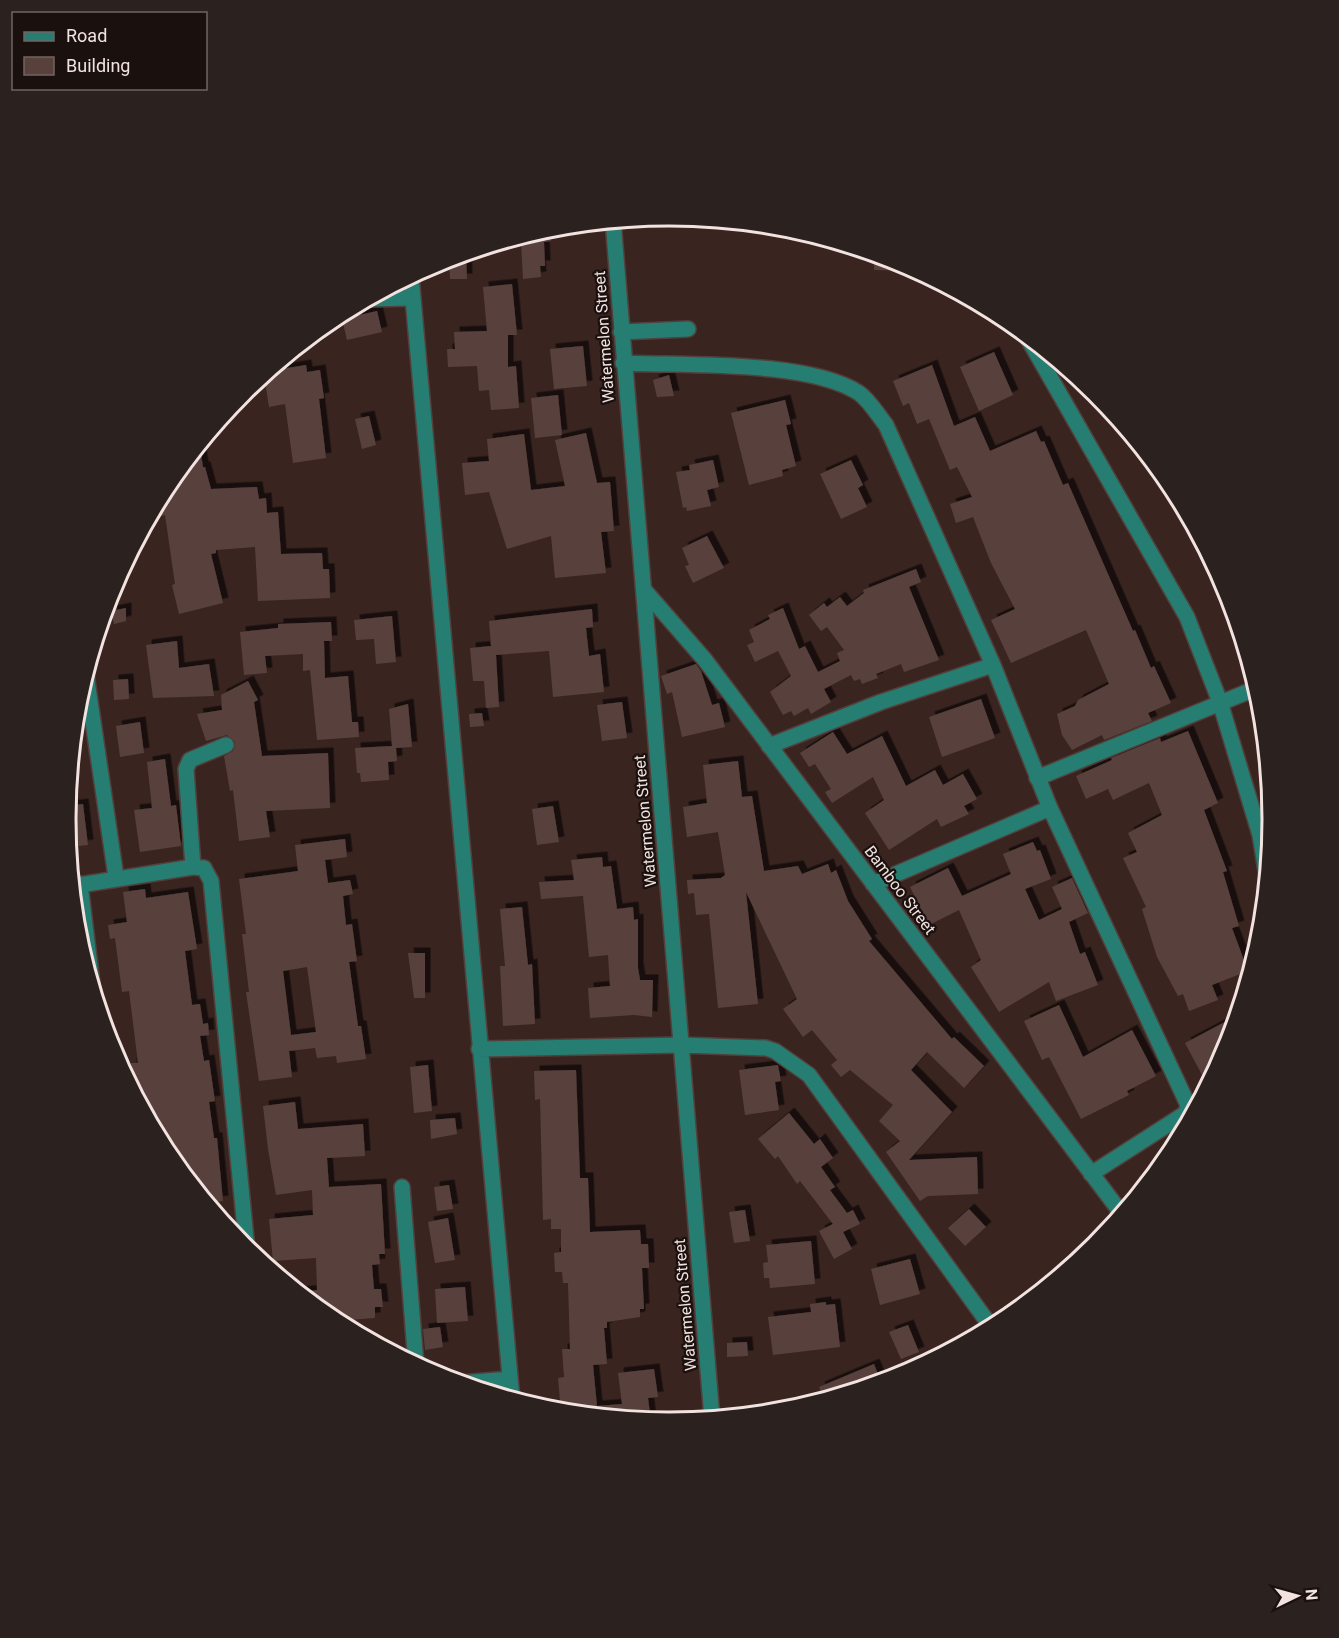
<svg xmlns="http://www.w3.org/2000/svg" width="1339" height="1638" font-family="Roboto,sans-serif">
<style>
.building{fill:#58413c;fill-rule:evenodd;filter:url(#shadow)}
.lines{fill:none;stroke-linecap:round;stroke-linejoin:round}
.minor-casing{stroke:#533f3b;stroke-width:18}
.minor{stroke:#257e71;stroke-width:15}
.labels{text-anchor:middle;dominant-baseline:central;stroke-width:4.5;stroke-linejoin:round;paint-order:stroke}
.street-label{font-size:16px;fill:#f2e3e0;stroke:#1a100e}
.rim{fill:none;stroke:#f2e3e0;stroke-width:3}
</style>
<defs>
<filter id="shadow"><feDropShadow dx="5.5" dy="-5.5" stdDeviation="0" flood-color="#0009"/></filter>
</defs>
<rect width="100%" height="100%" fill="#392420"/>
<path class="building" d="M551,227V241L544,242L545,266H540L541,277L523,279L521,242H515L514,238Z
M466,253L467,279H450L449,258Z
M874,253L901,262L918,271L874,270Z
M512,284L517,335H508V367L516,366L519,408L491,410L489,390L479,391L477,366L448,367L447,349H455L454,332L487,331L483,287Z
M377,311L382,332L347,340L342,319Z
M583,346L587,386L554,389L550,349Z
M994,352L1013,395L979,411L960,367Z
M306,365L307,372L320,370L324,398L319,399L326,458L293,463L285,404L269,407L264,375L269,371Z
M932,365L954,426L975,417L990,451L1036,431L1041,442L1044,441L1063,485L1068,483L1133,631L1135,630L1151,668L1154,666L1171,703L1148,713L1152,721L1104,740L1102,735L1072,750L1062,735L1057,714L1075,706L1078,700L1109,684L1086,630L1011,663L991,620L1015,609L991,563L973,517L956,523L950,504L972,497L957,467L950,470L929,419L917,424L909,403L903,406L893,381Z
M669,375L674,396L657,397L653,380Z
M558,395L562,435L535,438L531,398Z
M785,400L791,424L786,425L796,466L782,470L783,476L749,485L731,413Z
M369,416L376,445L362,449L355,419Z
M586,433L597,483L610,482L614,531L601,532L606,573L555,578L551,536L507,549L489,492L465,495L462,463L489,461L487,439L524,434L531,490L565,486L555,440Z
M192,454H201L203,467H205L211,489L257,487L259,499L266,498L267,513L278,512L281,554L322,553L323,569H329L330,598L258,601L255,547L216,550V553L211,554L223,603L179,614L172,585L175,584L165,515L150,518L168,483Z
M713,460L719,487L707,490L711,506L687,511L686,507L683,508L676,472L690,470L689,465Z
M851,460L863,485L858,488L867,507L841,519L820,474Z
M707,536L724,568L693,583L685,566L689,565L682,548Z
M916,569L921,582L909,587L939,660L904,672L901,664L876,674L878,678L862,684L860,679L854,681L851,675L824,689L831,702L811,714L808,708L794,716L791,711L783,715L770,692L791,676L778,651L755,662L747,645L754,642L749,630L770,619L768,615L783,608L799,649L805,646L818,672L840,661L837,653L844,650L827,627L821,631L809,615L824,603L827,607L840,597L847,606L864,593L863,590Z
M126,608V621L114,624L111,611Z
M592,609L593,627L586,628L589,656L600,654L604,692L553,697L549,651L496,655L499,707L486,708L484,681H473L470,648L491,646L489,621Z
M392,616L396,662L376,664L374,639L356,640L354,620Z
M331,622L332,641H324L325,678L348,676L352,722H358L359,737L317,740L310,670L303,671V654L265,656L267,673L244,675L240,632L278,628V624Z
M177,641L179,668L209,664L214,696L153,698L146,645Z
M696,664L701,671L712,705L719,703L725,727L682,737L672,692L667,694L661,676Z
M128,679L129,699L114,700L113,680Z
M248,681L258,700L254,702L262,756L328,753L330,808L266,811L270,837L239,841L233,790L230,791L224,756L233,751L235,742L227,735L206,741L197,714L222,710L221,695Z
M981,699L995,738L942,757L929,717Z
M622,702L627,738L602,741L597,705Z
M408,704L412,747L396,748L397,761L388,762L389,780L361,782L360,773H357L355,748L392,746L389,709Z
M482,713L484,726L470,727L469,714Z
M140,722L144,753L120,757L116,726Z
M1188,731L1218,803L1204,810L1227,871L1223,872L1239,926L1232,928L1248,971L1212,985L1218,1000L1189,1011L1183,994L1178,996L1157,957L1142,909L1146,907L1123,858L1137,852L1128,833L1162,815L1149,783L1113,800L1108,789L1086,799L1076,776L1112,760L1111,758L1160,738L1161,742Z
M833,732L847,754L882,736L906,786L935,770L943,785L963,774L977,799L964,806L969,814L941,827L937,819L889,850L865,813L884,800L873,777L832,803L825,792L831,789L815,764L809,767L800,753Z
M165,759L171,806L176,805L181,846L140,852L134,810L152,808L147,762Z
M738,761L742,797L752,796L764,871L798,866L802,874L828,864L831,873L836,870L848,901L872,939L869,941L952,1039L954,1037L984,1066L964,1088L927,1052L911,1070L952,1112L909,1160L977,1157L978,1194L928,1196L920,1201L886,1152L900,1141L879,1121L893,1105L850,1070L841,1077L831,1065L837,1060L812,1030L803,1037L783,1009L797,999L746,892L758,1004L718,1008L709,914L696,915L694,893L688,894L687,880L721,878L725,875L718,832L687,837L683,807L707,803L703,765Z
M83,804L88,845L69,847L67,806Z
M553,806L559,842L537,845L532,809Z
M345,839L347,857L325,860L328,883L350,880L353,894L343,896L346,925L352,924L357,961L349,962L358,1026H361L366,1059L337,1063L336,1056L317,1058L315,1048L289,1051L292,1077L259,1081L246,992H249L242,934H246L239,879L298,871L295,845ZM307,967L316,1032L291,1035L283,971Z
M1033,842L1037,851L1040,850L1051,879L1025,889L1039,920L1062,909L1052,887L1072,878L1088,913L1069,922L1080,954L1085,952L1098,985L1056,1001L1049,982L999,1012L971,967L981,960L959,910L929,925L910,887L948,868L962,896L1011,874L1003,854Z
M602,857L603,867L611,866L617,909L633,907L634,920L638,919V968L640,980H653L652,1017L634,1015L590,1018L588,988L610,986L608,955L589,957L583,896L541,899L539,882L574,880L571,860Z
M145,889L146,898L188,892L197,949L185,951L192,1005L200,1004L203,1024L208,1023L209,1035L200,1036L204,1061L209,1060L215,1101L209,1102L214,1138H217L223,1201L208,1203L168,1154L135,1092L131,1063H138L129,991L122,992L115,938L110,939L108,925L127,922L123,892Z
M522,907L528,965L532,964L535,1024L503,1026L500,966H505L500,909Z
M408,953H425V998H414Z
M1059,1005L1083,1057L1132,1030L1156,1076L1127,1091L1129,1095L1081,1119L1049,1057L1042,1060L1024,1021Z
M1238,1015L1227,1050L1210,1081L1206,1073L1202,1075L1185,1043Z
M428,1065L432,1111L414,1113L410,1067Z
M778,1065L781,1081L775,1082L779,1110L745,1115L739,1070Z
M576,1070L580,1178H588L590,1232L640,1230L641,1244H648L649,1268H642L644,1309H640V1317L607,1322V1328H604L607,1364L593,1365L597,1406L622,1404L618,1373L654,1369L658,1397L648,1398L651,1421L561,1412L558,1378L564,1377L562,1349H570L568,1283H563L562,1272H555L554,1253L561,1252V1229H551V1219L543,1220L540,1099L535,1100L534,1071Z
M295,1102L298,1129L363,1124L365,1156L327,1158L329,1187L381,1184L385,1254H379L380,1264L372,1265L374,1289H381L383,1307H375V1318L335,1321L299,1292L317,1290L316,1258L273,1261L269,1219L313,1215L312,1190L276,1195L268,1149L263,1106Z
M789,1113L814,1144L820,1139L833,1158L821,1167L835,1187L830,1190L847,1213L853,1210L860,1224L843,1232L852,1249L834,1259L819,1231L833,1224L800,1181L797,1184L778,1156L775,1159L758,1139Z
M455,1118L457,1134L431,1139L430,1120Z
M449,1185L453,1209L437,1211L434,1187Z
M969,1209L986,1227L965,1246L948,1228Z
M745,1210L750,1241L734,1243L729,1212Z
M448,1218L455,1260L435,1263L428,1222Z
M811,1241L815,1284L770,1288L769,1278H764L763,1263L768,1262L766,1245Z
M910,1259L920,1294L880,1305L871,1269Z
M465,1287L468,1321L437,1323L435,1289Z
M826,1302V1305L835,1304L840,1347L773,1355L768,1317L811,1312L810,1304Z
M908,1325L919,1352L901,1359L889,1332Z
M440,1327L443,1347L425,1350L423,1329Z
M747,1342L748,1356L727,1357V1343Z
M874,1364L881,1382L824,1400L819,1387Z"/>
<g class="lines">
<defs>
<path id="minor" d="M613,221L712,1418
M411,276L512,1399
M367,299L412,298
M621,332L688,329
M1026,335L1187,617L1220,702L1260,835L1267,877
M623,363C685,366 808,360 859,393C869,400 878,415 886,425L993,665L1050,808L1188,1105L1186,1113L1091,1174
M645,591L705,660L1122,1214
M86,674L116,877
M769,746L881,702L993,665
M1037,778L1257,688
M193,867L186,769L190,760L226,745
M80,884L92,983
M873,884L1050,808
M73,886L193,867L204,868L211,881L247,1249
M479,1049L682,1045L766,1048L775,1051L809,1075L992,1328
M402,1187L416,1365
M461,1383L510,1379"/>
</defs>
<use href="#minor" class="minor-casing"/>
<use href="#minor" class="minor"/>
</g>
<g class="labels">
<g class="street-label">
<text transform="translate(604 337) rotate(-94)">Watermelon Street</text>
<text transform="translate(645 821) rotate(-95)">Watermelon Street</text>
<text transform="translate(900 890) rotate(53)">Bamboo Street</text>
<text transform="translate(685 1305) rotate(-95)">Watermelon Street</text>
</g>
</g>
<path d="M0 0H1339V1638H0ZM76 819a593 593 0 1 1 1186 0a593 593 0 1 1-1186 0Z" fill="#2b211f" fill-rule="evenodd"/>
<path class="rim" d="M76 819a593 593 0 1 1 1186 0a593 593 0 1 1-1186 0Z"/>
<rect x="12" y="12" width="195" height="78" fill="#1a100e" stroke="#706462" stroke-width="1.5"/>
<rect x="24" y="32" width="30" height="9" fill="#257e71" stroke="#706462" stroke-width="1.5"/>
<text x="66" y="42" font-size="18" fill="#f2e3e0">Road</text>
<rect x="24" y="57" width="30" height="18" fill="#58413c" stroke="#706462" stroke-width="1.5"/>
<text x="66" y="72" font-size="18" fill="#f2e3e0">Building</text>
<g transform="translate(1297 1596) rotate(85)" stroke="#1a100e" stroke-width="4.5" paint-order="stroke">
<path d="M0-4.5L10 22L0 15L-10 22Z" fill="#f2e3e0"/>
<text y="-9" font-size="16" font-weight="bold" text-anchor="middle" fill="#f2e3e0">N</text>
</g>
</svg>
